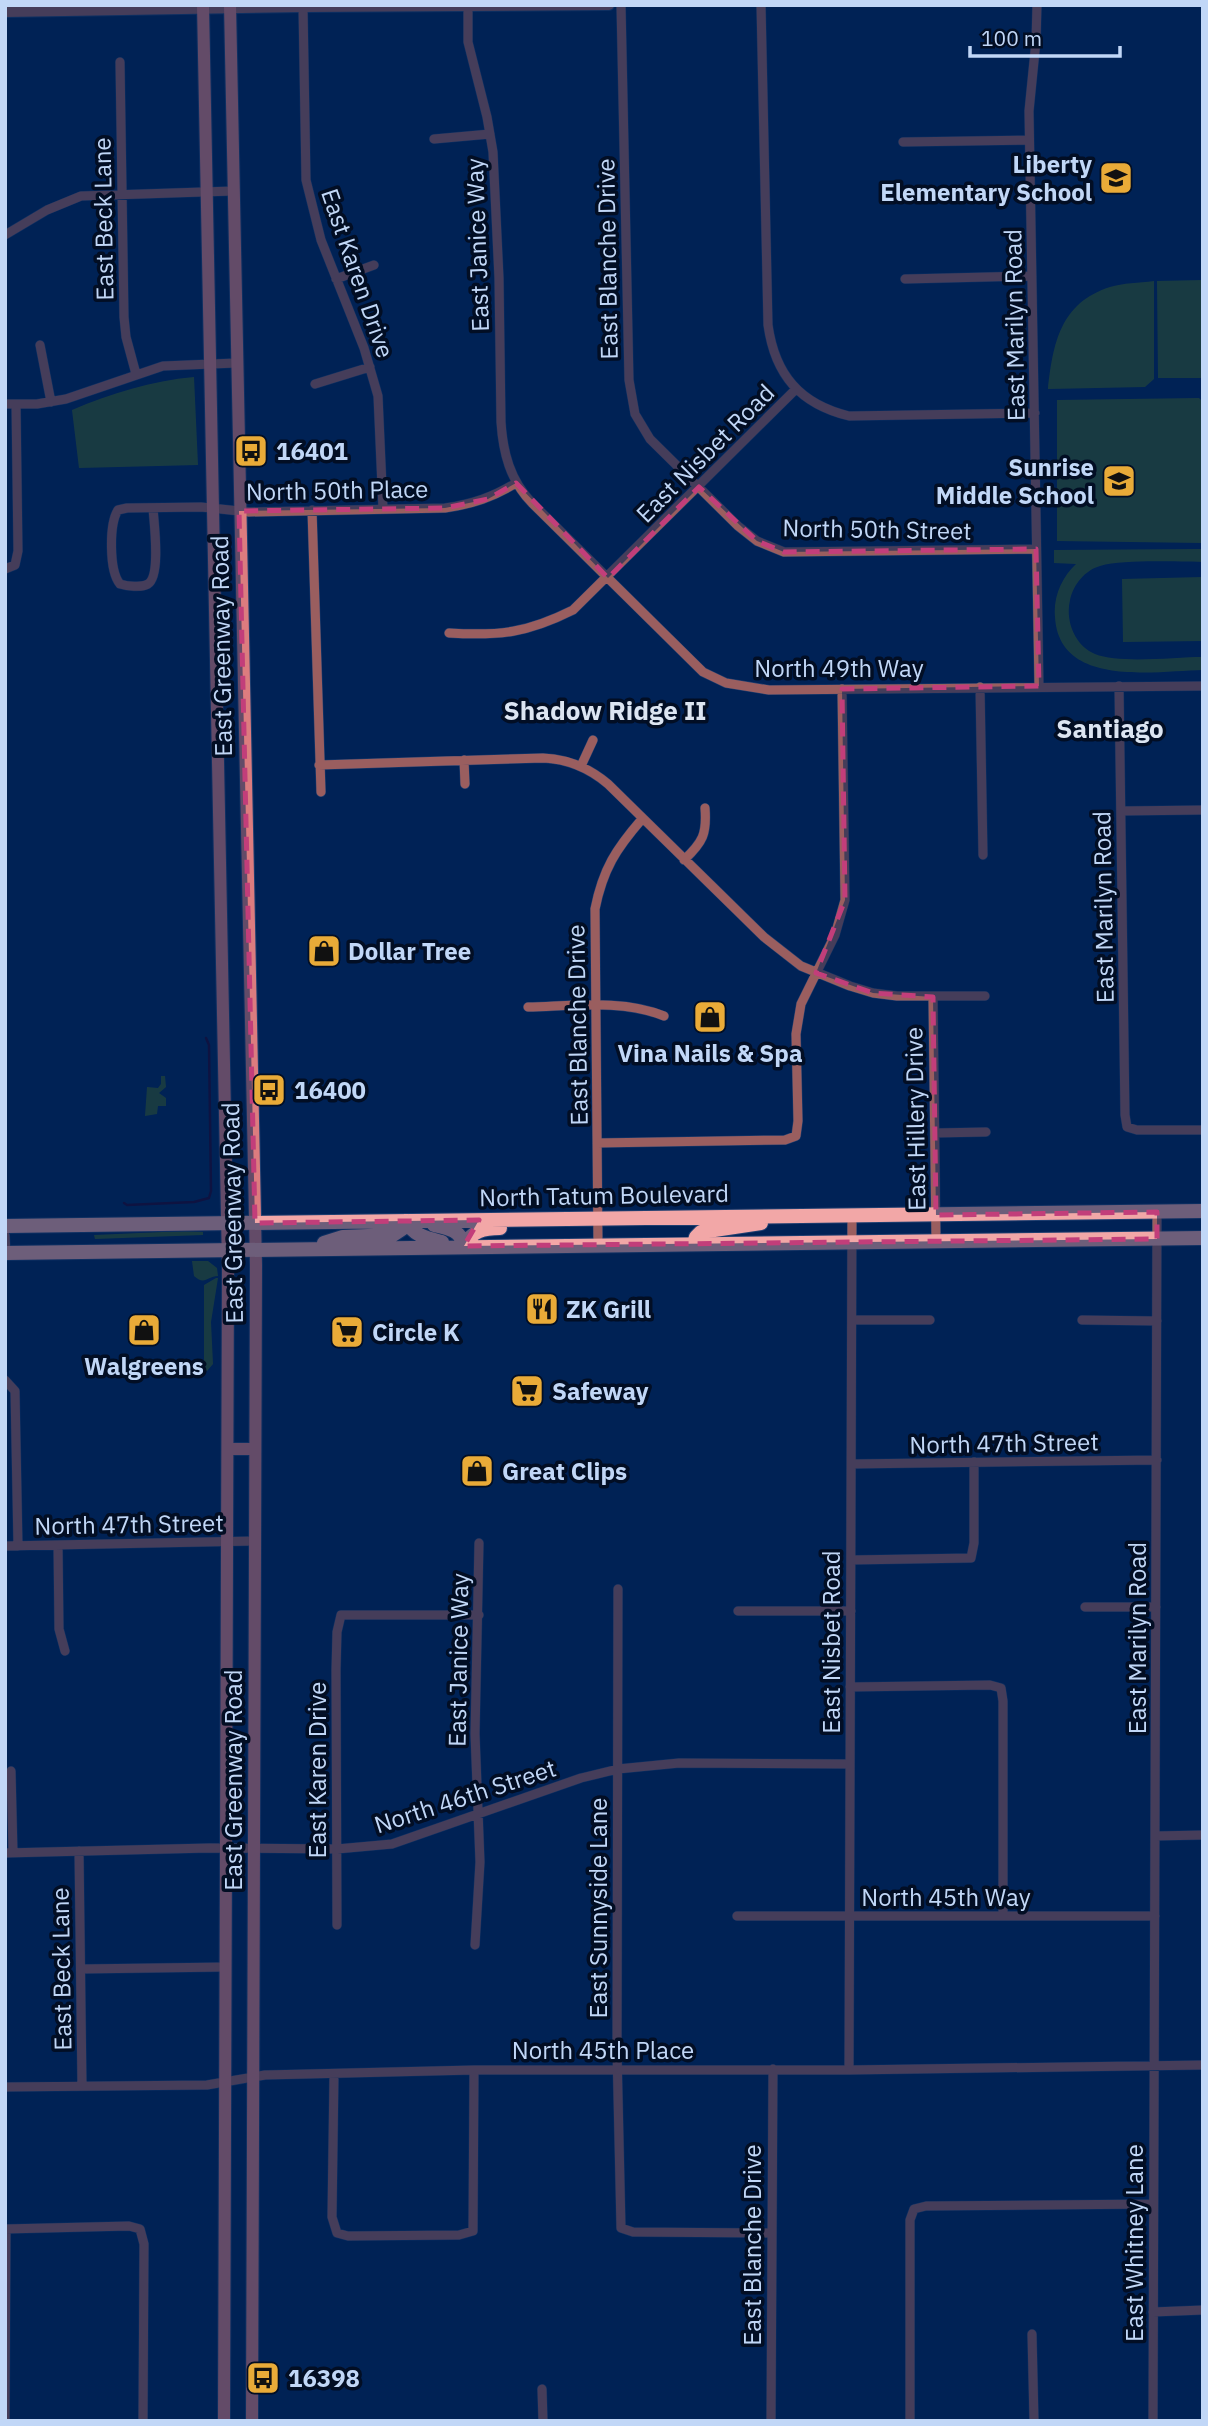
<svg xmlns="http://www.w3.org/2000/svg" width="1208" height="2426" font-family="'IBM Plex Sans',sans-serif">
<style>
.green{fill:#37582c}
.lines{fill:none;stroke-linecap:round;stroke-linejoin:round}
.stream{stroke:#200029;stroke-width:2.5}
.minor-casing{stroke:#1f3f70;stroke-width:10}
.tertiary-casing{stroke:#1f3f70;stroke-width:12}
.secondary-casing{stroke:#1f3f70;stroke-width:14}
.primary-casing{stroke:#1f3f70;stroke-width:16}
.minor{stroke:#9a5e5f;stroke-width:9}
.tertiary{stroke:#9a5e5f;stroke-width:10}
.secondary{stroke:#dc7c7f;stroke-width:12}
.primary{stroke:#f2a7a7;stroke-width:14}
.marked{fill:none;stroke:#c23e7a;stroke-width:5;stroke-dasharray:14 9;stroke-linejoin:round}
.labels{text-anchor:middle;dominant-baseline:central;stroke-width:7;stroke-linejoin:round;paint-order:stroke}
.poi-label{font-size:24px;font-weight:bold;fill:#c1d7f7;stroke:#020e24;text-anchor:start}
.street-label{font-size:24px;fill:#c1d7f7;stroke:#020e24}
.neighbourhood-label{font-size:26px;font-weight:bold;fill:#dce5f2;stroke:#020e24}
</style>
<rect width="100%" height="100%" fill="#002256"/>
<path class="green" d="M1203,280V378H1158L1157,281Z
M1154,281V379L1145,387L1048,389C1053,344 1060,303 1110,287C1123,283 1139,283 1154,281Z
M194,377L198,465L79,468L72,410C112,393 151,381 194,377Z
M1199,398L1203,402V543L1057,541V400Z
M1203,549V562C1176,562 1125,559 1100,566C1085,570 1073,585 1070,600C1065,621 1075,646 1095,654C1119,664 1175,657 1203,657V670C1155,671 1059,688 1055,617C1053,597 1062,577 1076,564L1054,563V550Z
M1203,577V641L1123,642L1122,579Z
M161,1076H165L166,1087L159,1093L166,1098V1106H158L157,1114L145,1116L147,1087L158,1088L161,1084Z
M185,1231L203,1232V1235L95,1239L94,1235Z
M192,1261H208L217,1268L218,1276C207,1276 205,1286 194,1276Z
M216,1278H218L211,1322L213,1364L207,1371H197L198,1367H204V1285Z"/>
<g class="lines">
<path class="stream" d="M124,1203L127,1205L194,1202L209,1198L211,1191L209,1045L206,1038"/>
<defs>
<path id="minor" d="M468,5V42L487,117L493,152L499,278L501,422C503,453 510,480 532,503L703,672L726,683L769,690L1203,686
M621,5L629,380L635,414L650,439L738,526L757,541L784,552L1036,549
M761,5L768,325C775,375 800,404 849,416L1035,413
M1037,5L1036,41L1029,111L1039,686
M303,7L306,180L321,240L364,348L378,396L383,509
M120,62L124,317L126,337L136,374
M434,139L490,134
M903,142L1029,140
M5,235L47,210L81,196L233,191
M336,279L374,265
M905,279L1032,276
M40,345L51,402
M315,384L370,367
M5,404H37L66,399L163,366L236,363
M153,508C154,523 161,576 148,584C141,588 127,586 120,584C109,571 109,524 118,510L127,508L201,507L249,512L445,508C473,504 493,497 516,483
M312,510L321,792
M5,569L15,565L18,551L16,404
M449,633C500,636 527,633 573,610L796,389
M1119,686L1125,1115L1127,1127L1137,1130H1203
M980,687L983,855
M464,760L465,784
M319,765L543,758C568,759 588,767 608,784L764,937L801,966L850,986L873,993L897,996H985
M581,766L593,740
M1121,811L1203,810
M684,860C703,842 707,834 705,808
M933,997L936,1241
M528,1007C572,1006 623,999 664,1016
M935,1133L986,1132
M597,1143L785,1140L796,1136L798,1121L796,1034L801,1004L835,935L845,900L842,689
M5,1235L6,1253
M598,1245L595,909C603,869 616,849 642,819
M852,1320H930
M1082,1320L1157,1321
M5,1380L15,1391L18,1546
M851,1464L1157,1460
M58,1545L59,1629L65,1651
M5,1546L254,1541
M851,1560L971,1558L974,1543V1462
M618,1589L617,2051L621,2228L633,2232L771,2233
M1085,1607H1156
M738,1611H851
M850,1687L990,1685L1001,1688L1003,1701V1916
M11,1771L13,1852
M1155,1836L1203,1835
M79,1851L82,2086
M5,1853L209,1848L337,1849L392,1844L581,1778L618,1769L679,1763L850,1764
M737,1916H1155
M337,1925L336,1670L337,1632L341,1615H479
M475,1945L480,1862L475,1734L479,1543
M81,1969L225,1967
M849,2070L852,1214
M334,2074L332,2217L337,2233L348,2236L459,2235L473,2231L474,2070
M5,2087L207,2085L265,2075L474,2070H849L1203,2065
M5,2229L129,2226L140,2229L144,2244L143,2421
M1153,2312L1203,2310
M1032,2334L1034,2421
M542,2389L543,2421
M5,2421L6,2229
M771,2421L773,2069
M910,2421V2220L914,2209L926,2206L1153,2204
M1153,2421L1157,1212"/>
<path id="tertiary" d="M5,12L303,7L609,5"/>
<path id="secondary" d="M203,5L228,1266L224,2421
M230,5L256,1265L252,2421
M228,1449H254"/>
<path id="primary" d="M406,1221C414,1236 426,1238 442,1242
M434,1225C448,1228 461,1230 464,1246
M5,1226L1203,1211
M324,1243L343,1237L393,1235L402,1229L406,1221
M694,1244L696,1237L701,1232L761,1223
M464,1246C472,1231 483,1228 500,1228
M5,1253L1203,1238"/>
</defs>
<use href="#minor" class="minor-casing"/>
<use href="#tertiary" class="tertiary-casing"/>
<use href="#secondary" class="secondary-casing"/>
<use href="#primary" class="primary-casing"/>
<use href="#minor" class="minor"/>
<use href="#tertiary" class="tertiary"/>
<use href="#secondary" class="secondary"/>
<use href="#primary" class="primary"/>
</g>
<path d="M0 0H1208V2426H0ZM516,483L608,578L699,487L757,541L784,552L1036,549L1039,686L842,689L845,900L816,973L873,993L933,997L936,1215L1157,1212V1239L464,1246L479,1220L255,1223L239,511L445,508L488,499Z" fill="#002256" fill-opacity=".55" fill-rule="evenodd"/>
<path class="marked" d="M516,483L608,578L699,487L757,541L784,552L1036,549L1039,686L842,689L845,900L816,973L873,993L933,997L936,1215L1157,1212V1239L464,1246L479,1220L255,1223L239,511L445,508L488,499Z"/>
<defs>
<symbol id="school-square" viewBox="-11 -11 22 22"><rect x="-9" y="-9" width="18" height="18" rx="4" fill="#e9ab38" stroke="#020e24"/><path d="M0-5L7-2L0 1L-7-2ZM-4 1L0 2.5L4 1V4Q0 6-4 4Z" fill="#111"/></symbol>
<symbol id="bus-square" viewBox="-11 -11 22 22"><rect x="-9" y="-9" width="18" height="18" rx="4" fill="#e9ab38" stroke="#020e24"/><path d="M-5-6H5V4H4V6H2V4H-2V6H-4V4H-5ZM-3.5-4V0h7V-4ZM-3.5 1.2v1.5H-2V1.2ZM2 1.2v1.5H3.5V1.2Z" fill="#111"/></symbol>
<symbol id="shop-square" viewBox="-11 -11 22 22"><rect x="-9" y="-9" width="18" height="18" rx="4" fill="#e9ab38" stroke="#020e24"/><path d="M-5-2.5h2.3a2.7 3.5 0 0 1 5.4 0H5L5.5 6h-11ZM-1.5-2.5h3a1.5 2.3 0 0 0-3 0Z" fill="#111"/></symbol>
<symbol id="restaurant-square" viewBox="-11 -11 22 22"><rect x="-9" y="-9" width="18" height="18" rx="4" fill="#e9ab38" stroke="#020e24"/><path d="M-5-6h1v4h1v-4h1v4h1v-4h1v5L-1.5 .5V6h-2V.5L-5-1ZM5-6V6H3V1.5H1.5Q1.5-4 5-6Z" fill="#111"/></symbol>
<symbol id="supermarket-square" viewBox="-11 -11 22 22"><rect x="-9" y="-9" width="18" height="18" rx="4" fill="#e9ab38" stroke="#020e24"/><path d="M-6-5.5h2.5l.6 2H6L4.5 2H-2.5L-4.4-4H-6ZM-1.5 3.2a1.3 1.3 0 1 0 .1 0ZM3 3.2a1.3 1.3 0 1 0 .1 0Z" fill="#111"/></symbol>
</defs>
<g fill-rule="evenodd">
<use href="#school-square" x="1097" y="159" width="38" height="38"/>
<use href="#bus-square" x="232" y="432" width="38" height="38"/>
<use href="#school-square" x="1100" y="462" width="38" height="38"/>
<use href="#shop-square" x="305" y="932" width="38" height="38"/>
<use href="#shop-square" x="691" y="998" width="38" height="38"/>
<use href="#bus-square" x="250" y="1071" width="38" height="38"/>
<use href="#restaurant-square" x="523" y="1290" width="38" height="38"/>
<use href="#shop-square" x="125" y="1311" width="38" height="38"/>
<use href="#supermarket-square" x="328" y="1313" width="38" height="38"/>
<use href="#supermarket-square" x="508" y="1372" width="38" height="38"/>
<use href="#shop-square" x="458" y="1452" width="38" height="38"/>
<use href="#bus-square" x="244" y="2359" width="38" height="38"/>
</g>
<g class="labels">
<g class="poi-label">
<text x="1092" y="164" text-anchor="end">Liberty<tspan x="1092" dy="28">Elementary School</tspan></text>
<text x="276" y="451">16401</text>
<text x="1094" y="467" text-anchor="end">Sunrise<tspan x="1094" dy="28">Middle School</tspan></text>
<text x="348" y="951">Dollar Tree</text>
<text x="710" y="1053" text-anchor="middle">Vina Nails &amp; Spa</text>
<text x="294" y="1090">16400</text>
<text x="566" y="1309">ZK Grill</text>
<text x="372" y="1332">Circle K</text>
<text x="144" y="1366" text-anchor="middle">Walgreens</text>
<text x="552" y="1391">Safeway</text>
<text x="502" y="1471">Great Clips</text>
<text x="288" y="2378">16398</text>
</g>
<g class="street-label">
<text transform="translate(103 219) rotate(-91)">East Beck Lane</text>
<text transform="translate(477 245) rotate(-92)">East Janice Way</text>
<text transform="translate(607 259) rotate(-91)">East Blanche Drive</text>
<text transform="translate(358 273) rotate(71)">East Karen Drive</text>
<text transform="translate(1014 325) rotate(-91)">East Marilyn Road</text>
<text transform="translate(705 453) rotate(-45)">East Nisbet Road</text>
<text transform="translate(337 490) rotate(-1)">North 50th Place</text>
<text transform="translate(877 529) rotate(1)">North 50th Street</text>
<text transform="translate(221 646) rotate(-91)">East Greenway Road</text>
<text x="839" y="668">North 49th Way</text>
<text transform="translate(1103 907) rotate(-91)">East Marilyn Road</text>
<text transform="translate(577 1025) rotate(-91)">East Blanche Drive</text>
<text transform="translate(915 1119) rotate(-91)">East Hillery Drive</text>
<text transform="translate(604 1195) rotate(-1)">North Tatum Boulevard</text>
<text transform="translate(232 1213) rotate(-91)">East Greenway Road</text>
<text transform="translate(1004 1443) rotate(-1)">North 47th Street</text>
<text transform="translate(129 1524) rotate(-1)">North 47th Street</text>
<text transform="translate(1137 1638) rotate(-90)">East Marilyn Road</text>
<text transform="translate(831 1642) rotate(-90)">East Nisbet Road</text>
<text transform="translate(458 1660) rotate(-89)">East Janice Way</text>
<text transform="translate(317 1770) rotate(-90)">East Karen Drive</text>
<text transform="translate(233 1780) rotate(-90)">East Greenway Road</text>
<text transform="translate(465 1796) rotate(-18)">North 46th Street</text>
<text x="946" y="1897">North 45th Way</text>
<text transform="translate(598 1908) rotate(-90)">East Sunnyside Lane</text>
<text transform="translate(61 1969) rotate(-91)">East Beck Lane</text>
<text x="603" y="2050">North 45th Place</text>
<text transform="translate(1134 2243) rotate(-90)">East Whitney Lane</text>
<text transform="translate(752 2245) rotate(-90)">East Blanche Drive</text>
</g>
<g class="neighbourhood-label">
<text x="605" y="710">Shadow Ridge II</text>
<text x="1110" y="728">Santiago</text>
</g>
</g>
<rect width="1208" height="2426" fill="none" stroke="#c1d7f7" stroke-width="14"/>
<path d="M970 46v10h150v-10" fill="none" stroke="#c1d7f7" stroke-width="3.5"/>
<text x="981" y="46" font-size="21" fill="#c1d7f7" stroke="#020e24" stroke-width="5" paint-order="stroke">100 m</text>
</svg>
